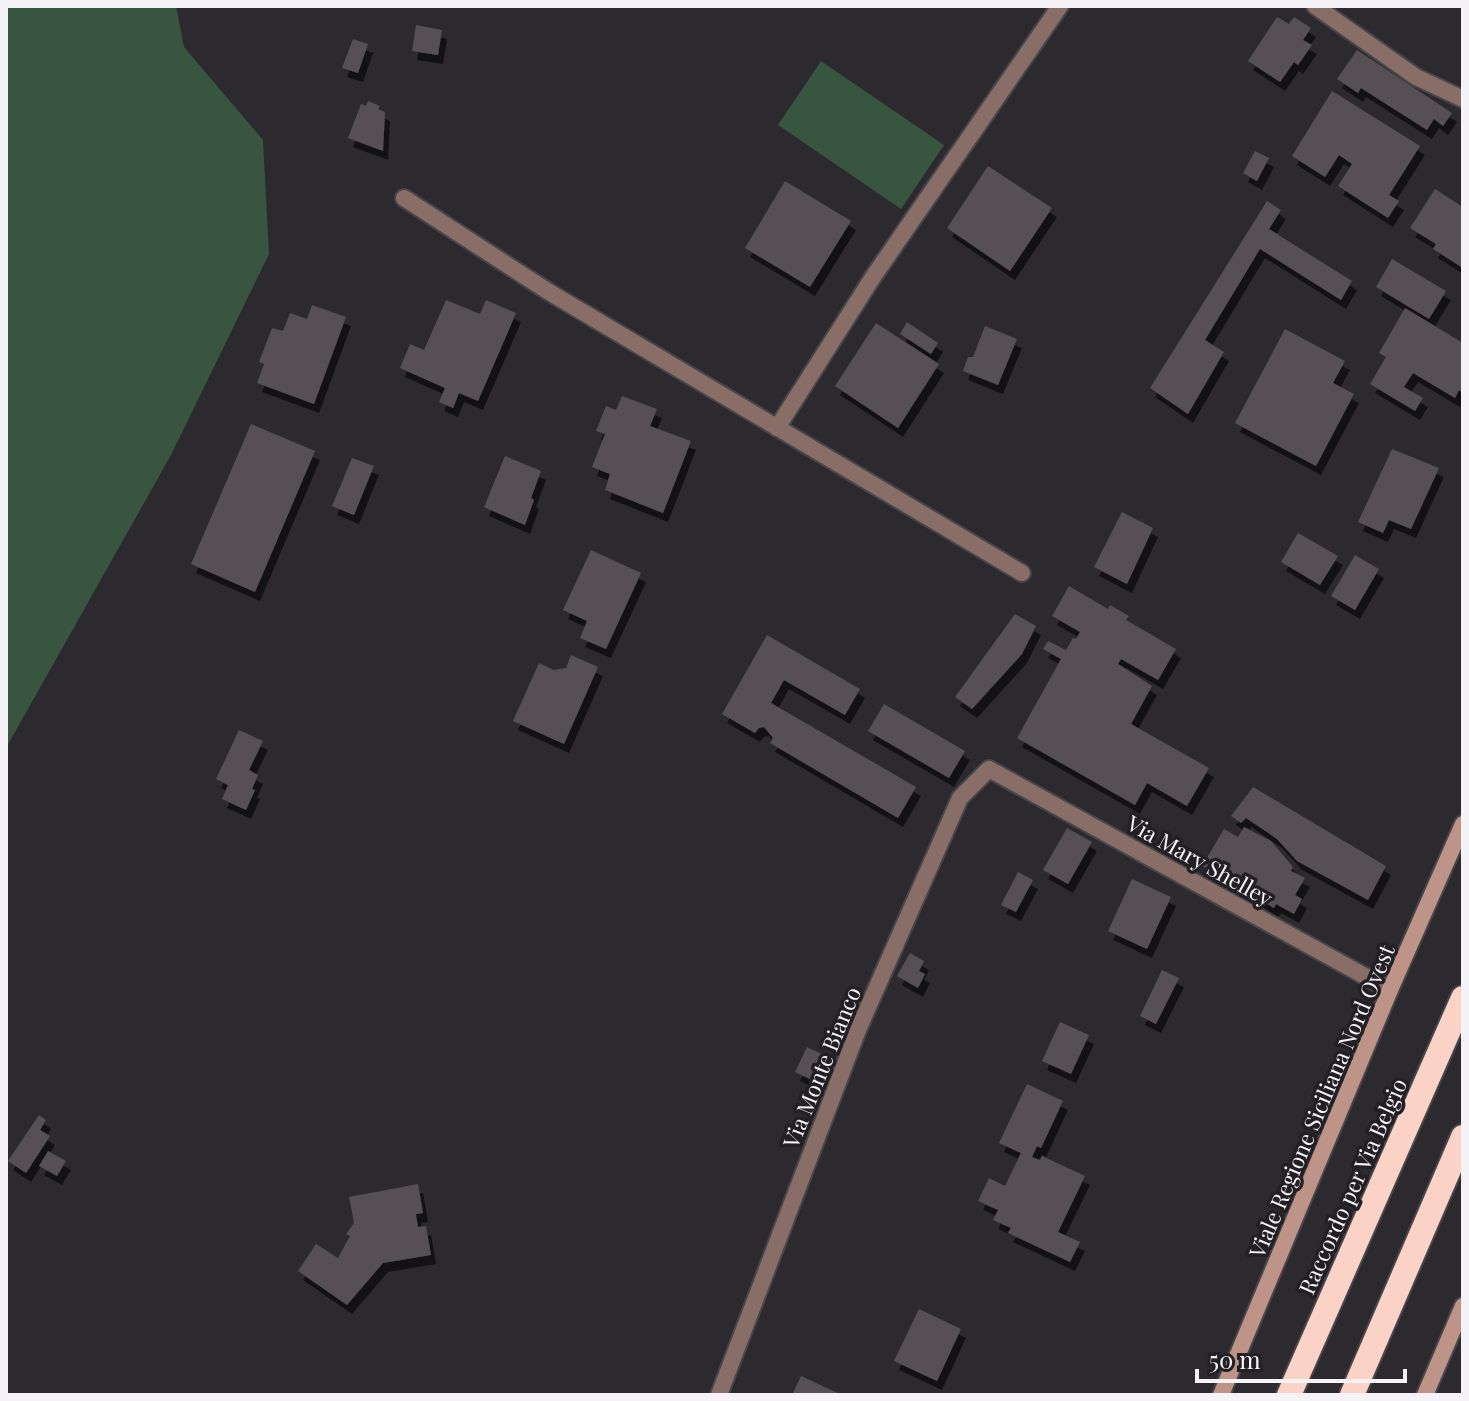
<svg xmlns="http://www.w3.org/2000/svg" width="1469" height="1401" font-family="'Playfair Display',serif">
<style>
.grass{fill:#385540}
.building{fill:#564f52;filter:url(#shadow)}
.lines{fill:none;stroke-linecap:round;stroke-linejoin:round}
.street-casing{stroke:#48464b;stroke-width:20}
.secondary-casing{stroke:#48464b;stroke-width:20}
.highway-casing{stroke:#48464b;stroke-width:28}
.street{stroke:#886e66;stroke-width:16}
.secondary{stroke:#bd9487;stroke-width:16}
.highway{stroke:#fad3c6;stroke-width:24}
.labels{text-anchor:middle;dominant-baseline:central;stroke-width:7;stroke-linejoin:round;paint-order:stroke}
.street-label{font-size:22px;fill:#f5f3f7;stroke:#232025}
</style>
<defs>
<filter id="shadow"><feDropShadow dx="5" dy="9" stdDeviation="0" flood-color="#0009"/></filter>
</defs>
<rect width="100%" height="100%" fill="#2c2a2f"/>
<path class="grass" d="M6,6H176L184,47L263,140L269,254L171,455L6,748Z
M821,61L944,145L901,209L778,125Z"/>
<path class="building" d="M1277,17L1289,24L1294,17L1311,28L1303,40L1312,45L1298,65L1294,62L1280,82L1248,61Z
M416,25L442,30L438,55L412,51Z
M353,39L368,44L358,73L342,68Z
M1357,50L1452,113L1443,126L1434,119L1427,130L1361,88L1358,93L1337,79Z
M1332,91L1420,146L1389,195L1399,201L1388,218L1338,186L1352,164L1339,155L1325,177L1292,156Z
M368,101L380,106L378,109L385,112L383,151L348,138L361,104L366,106Z
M1255,151L1269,158L1257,181L1243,173Z
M988,166L1052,208L1010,271L947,228Z
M785,181L851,221L810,287L745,248Z
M1435,189L1463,207V268L1433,249L1436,244L1410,228Z
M1267,201L1281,210L1269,229L1352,281L1341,300L1260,249L1205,340L1224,352L1188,414L1150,388Z
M1392,259L1446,291L1429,319L1376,287Z
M446,300L480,314L486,300L516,313L478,401L459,393L453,408L439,402L445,388L400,368L410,344L424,350Z
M312,305L346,317L314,404L257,383L264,364L259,362L272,328L283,331L290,313L307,319Z
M1405,308L1463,343V393L1459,390L1455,398L1413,373L1404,387L1423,398L1415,411L1370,384L1386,357L1379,353Z
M907,322L938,343L931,354L900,334Z
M876,323L939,364L898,428L835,386Z
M985,326L1017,339L998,385L963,371L968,357H973Z
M1285,329L1345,361L1333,383L1354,394L1316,466L1235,423Z
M622,396L657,409L650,426L691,441L663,513L605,490L610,474L592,467L605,434L596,431L606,406L616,410Z
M251,424L315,451L255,592L191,564Z
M1392,449L1439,468L1411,529L1389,520L1383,533L1358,522Z
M505,456L541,471L531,498L534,500L525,525L484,507Z
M352,458L374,466L354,515L332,506Z
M1122,512L1153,528L1127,584L1094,567Z
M1298,533L1338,556L1320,585L1281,562Z
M591,550L641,573L606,649L580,638L587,621L563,610Z
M1355,555L1379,569L1355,610L1331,596Z
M1069,586L1108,609L1110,605L1129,616L1126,620L1176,649L1158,680L1121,659L1118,664L1152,686L1131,724L1209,768L1187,806L1147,783L1135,805L1017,738L1061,659L1043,649L1048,641L1066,650L1073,638L1076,639L1080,632L1052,616Z
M1015,614L1036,626L1022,654L972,709L955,697Z
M767,635L860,689L845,715L784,680L771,703L916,787L898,818L770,743L773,738L764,727L759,728L755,733L722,714Z
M571,655L598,667L564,744L513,721L539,663L554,670L566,668Z
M884,704L965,751L949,778L868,731Z
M239,730L263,741L249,770L258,775L252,789L255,790L246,810L222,799L228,785L216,779Z
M1253,787L1386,866L1368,900L1297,861L1277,839L1246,818L1241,823L1231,816Z
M1244,827L1271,841L1293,867L1291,871L1305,878L1295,895L1302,899L1294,914L1276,904L1274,908L1202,866L1224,829L1238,837Z
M1067,828L1092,842L1068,884L1043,870Z
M1018,872L1033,880L1016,912L1001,905Z
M1132,879L1171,897L1147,949L1108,931Z
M910,953L924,961L919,971L925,974L918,988L897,976Z
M1162,970L1179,978L1156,1024L1140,1016Z
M1060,1022L1089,1035L1071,1074L1042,1061Z
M807,1047L836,1061L824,1086L795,1072Z
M1027,1084L1063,1101L1041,1148L1037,1146L1032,1157L1040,1160L1042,1156L1085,1176L1058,1232L1080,1242L1070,1262L1008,1233L1011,1228L993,1220L998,1210L978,1201L989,1178L1005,1186L1021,1153L999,1143Z
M39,1115L46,1120L40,1130L50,1136L26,1173L8,1161Z
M48,1151L66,1161L57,1176L39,1166Z
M418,1184L423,1213L416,1214L418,1227L426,1226L431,1255L383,1263L347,1305L298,1271L316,1244L338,1258L350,1236L346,1234L354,1223L349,1197Z
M919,1309L961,1329L937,1381L894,1361Z
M801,1376L842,1395H792Z"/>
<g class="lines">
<defs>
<path id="street" d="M1315,6L1416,77L1463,99
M404,198L549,292L1022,573
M777,428L873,277L1060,6
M719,1395L858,1030L960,798L989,769L1390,990"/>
<path id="secondary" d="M1221,1395L1390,990L1463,824
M1425,1395L1463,1306"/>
<path id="highway" d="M1289,1395L1463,998
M1352,1395L1463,1137"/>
</defs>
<use href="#street" class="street-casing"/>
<use href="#secondary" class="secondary-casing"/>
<use href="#highway" class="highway-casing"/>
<use href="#street" class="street"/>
<use href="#secondary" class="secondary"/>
<use href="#highway" class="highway"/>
</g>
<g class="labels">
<g class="street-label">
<text transform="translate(1200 860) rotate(29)">Via Mary Shelley</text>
<text transform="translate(821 1067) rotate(-68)">Via Monte Bianco</text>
<text transform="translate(1321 1101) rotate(-67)">Viale Regione Siciliana Nord Ovest</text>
<text transform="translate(1352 1186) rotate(-66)">Raccordo per Via Belgio</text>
</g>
</g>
<rect width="1469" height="1401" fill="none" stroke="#f5f3f7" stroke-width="16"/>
<path d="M1197 1369v12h208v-12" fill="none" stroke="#f5f3f7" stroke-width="4"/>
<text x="1209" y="1369" font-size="24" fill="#f5f3f7" stroke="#232025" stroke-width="6" paint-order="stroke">50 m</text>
</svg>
